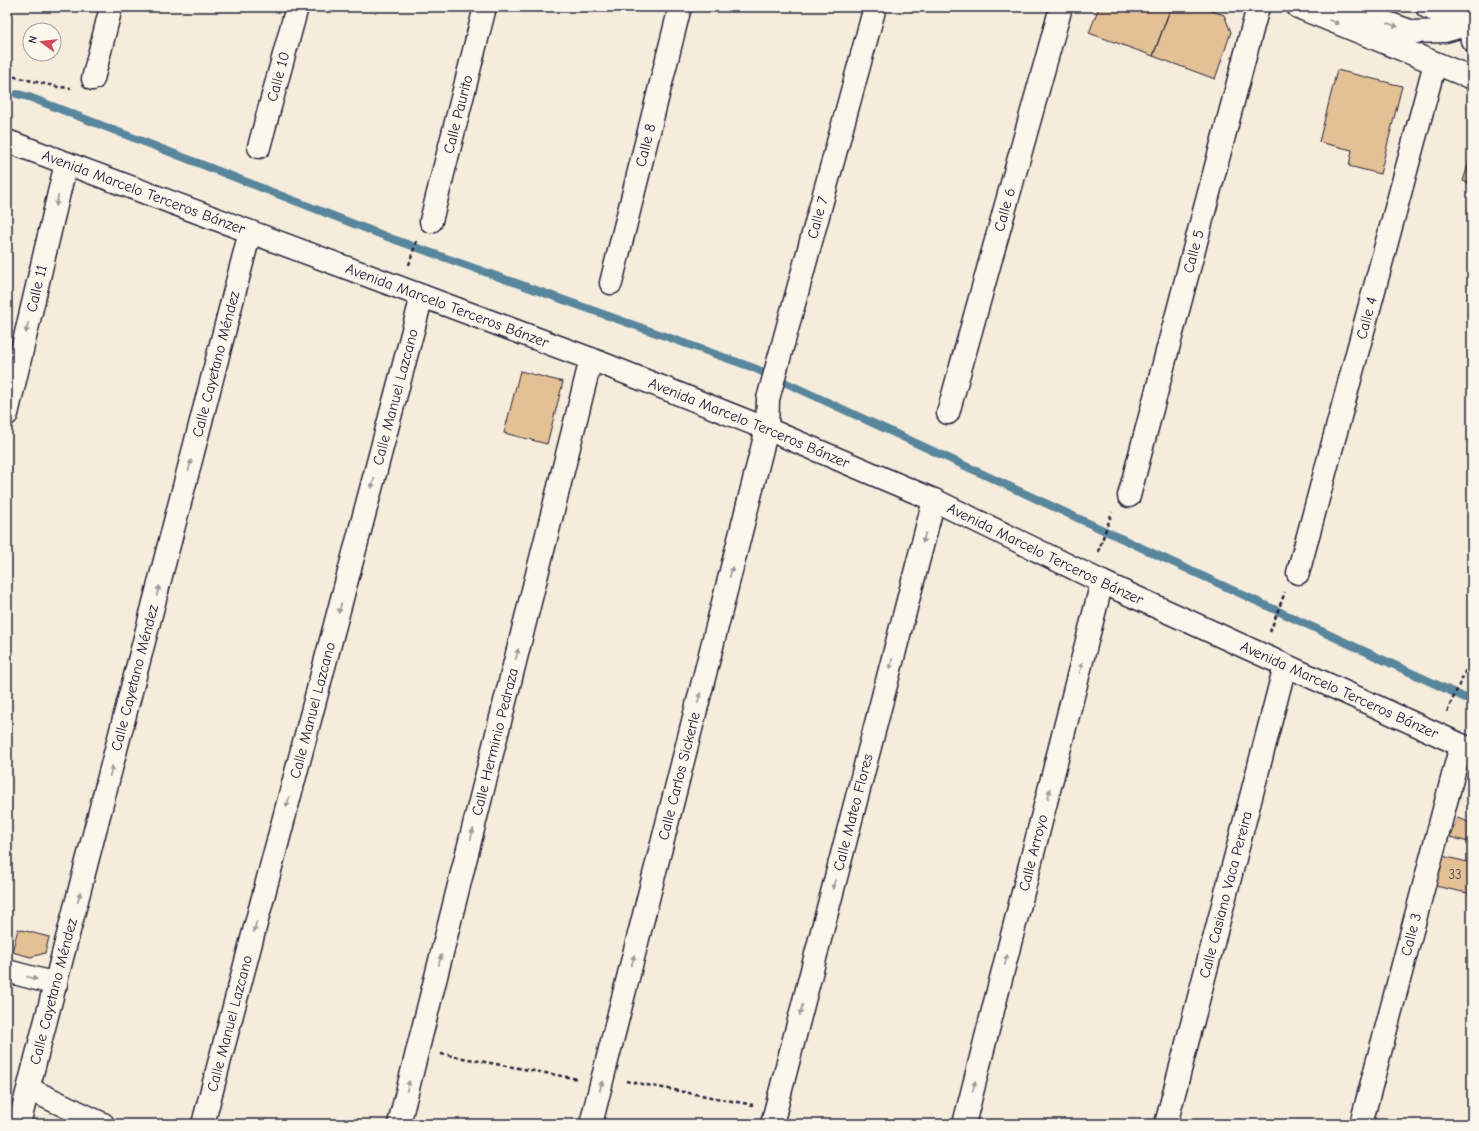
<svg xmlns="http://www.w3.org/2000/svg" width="1479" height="1131" font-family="'Comic Neue',sans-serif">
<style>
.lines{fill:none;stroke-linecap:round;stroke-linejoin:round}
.stream{stroke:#59869d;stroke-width:8}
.building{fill:#e4c095;stroke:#22223b}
.street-casing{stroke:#22223b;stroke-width:25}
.secondary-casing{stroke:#22223b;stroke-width:25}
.path{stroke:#22223b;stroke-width:2.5;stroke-dasharray:4 3;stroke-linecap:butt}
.street{stroke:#fbf7ec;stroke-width:22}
.secondary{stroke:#fbf7ec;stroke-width:22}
.oneway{fill:#99979c}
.labels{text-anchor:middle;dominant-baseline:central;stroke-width:4;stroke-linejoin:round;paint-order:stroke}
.number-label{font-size:13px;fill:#524a52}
.street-label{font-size:15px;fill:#22223b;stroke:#fbf7ec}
</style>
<rect width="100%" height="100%" fill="#f6ecdb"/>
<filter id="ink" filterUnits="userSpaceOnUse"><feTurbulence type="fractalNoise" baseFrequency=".025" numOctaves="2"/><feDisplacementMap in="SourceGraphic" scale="8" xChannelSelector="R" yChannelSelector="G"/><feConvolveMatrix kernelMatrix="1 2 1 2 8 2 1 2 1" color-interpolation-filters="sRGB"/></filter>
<g filter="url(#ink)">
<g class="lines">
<path class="stream" d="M17,94L29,97L390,238L754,368L1472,701"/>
</g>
<path class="building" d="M1099,7H1171L1153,56L1089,33Z
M1171,7H1200L1224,15L1231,32L1215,79L1153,56Z
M1337,70L1402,86L1380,174L1349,166L1352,150L1319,142Z
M1472,152V184L1463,181Z
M520,371L563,382L547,444L504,433Z
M1457,818L1472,823V843L1450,837Z
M1442,856L1472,863V894L1435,886Z
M18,929L49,937L45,953L31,957L12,952Z"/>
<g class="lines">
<defs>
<g id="street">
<path d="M93,79L111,7"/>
<path id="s1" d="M259,147L297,7"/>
<path id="s2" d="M431,221L485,7"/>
<path id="s3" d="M611,283L680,7"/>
<path id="s4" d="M948,413L1061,7"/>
<path id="s5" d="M7,414L66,163"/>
<path id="s6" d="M1129,496L1258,7"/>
<path id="s7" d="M1298,573L1435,63"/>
<path d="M7,971L56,984"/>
<path d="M29,1089L103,1124"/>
<path id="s8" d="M19,1124L250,232"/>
<path id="s9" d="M203,1124L422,296"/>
<path id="s10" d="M399,1124L591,359"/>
<path id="s11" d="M591,1124L767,429L768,399L875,7"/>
<path id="s12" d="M772,1124L934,500"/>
<path id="s13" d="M964,1124L1102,582"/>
<path id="s14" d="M1166,1124L1285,666"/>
<path id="s15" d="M1361,1124L1461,745"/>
</g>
<g id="secondary">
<path d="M1298,7L1472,78"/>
<path d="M1343,7L1413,32L1445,31L1469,24L1472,40"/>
<path d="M1427,7L1472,25"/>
<path id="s16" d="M7,141L591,359L767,429L934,500L1102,582L1472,750"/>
</g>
</defs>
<use href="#street" class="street-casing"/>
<use href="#secondary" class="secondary-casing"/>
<path class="path" d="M7,75L58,87L71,88
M409,265L417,239
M1098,552L1112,512
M1270,632L1285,592
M1447,712L1472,656
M441,1054L578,1079
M626,1081L753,1105"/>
<use href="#street" class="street"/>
<use href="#secondary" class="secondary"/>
</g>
<defs><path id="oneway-solid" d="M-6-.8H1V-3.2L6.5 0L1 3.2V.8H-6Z"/></defs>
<g class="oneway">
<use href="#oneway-solid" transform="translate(1334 22) rotate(22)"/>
<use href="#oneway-solid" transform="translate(1393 25) rotate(20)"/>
<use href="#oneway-solid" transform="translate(57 201) rotate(103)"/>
<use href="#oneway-solid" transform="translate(27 328) rotate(103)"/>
<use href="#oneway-solid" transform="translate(190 465) rotate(-76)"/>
<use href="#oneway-solid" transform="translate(373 483) rotate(105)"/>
<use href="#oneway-solid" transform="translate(924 538) rotate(105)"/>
<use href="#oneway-solid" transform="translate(731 572) rotate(-76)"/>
<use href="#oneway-solid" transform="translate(158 591) rotate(-76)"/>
<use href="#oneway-solid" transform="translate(340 608) rotate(105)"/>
<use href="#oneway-solid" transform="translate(517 654) rotate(-76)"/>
<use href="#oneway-solid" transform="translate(891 664) rotate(105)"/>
<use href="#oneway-solid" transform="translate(1081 668) rotate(-76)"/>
<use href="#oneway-solid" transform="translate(699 698) rotate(-76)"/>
<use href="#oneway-solid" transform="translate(111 771) rotate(-76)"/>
<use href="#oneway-solid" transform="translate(1049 794) rotate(-76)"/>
<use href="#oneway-solid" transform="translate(288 802) rotate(105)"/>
<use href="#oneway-solid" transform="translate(472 834) rotate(-76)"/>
<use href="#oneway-solid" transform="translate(834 884) rotate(105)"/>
<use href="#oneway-solid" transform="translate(79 897) rotate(-76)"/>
<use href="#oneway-solid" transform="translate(255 927) rotate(105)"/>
<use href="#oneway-solid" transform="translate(440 960) rotate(-76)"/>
<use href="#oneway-solid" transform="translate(633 960) rotate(-76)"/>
<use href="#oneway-solid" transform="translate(1006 960) rotate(-76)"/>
<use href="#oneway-solid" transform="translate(32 978) rotate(15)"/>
<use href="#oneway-solid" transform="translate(801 1010) rotate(105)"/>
<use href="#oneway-solid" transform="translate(408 1086) rotate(-76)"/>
<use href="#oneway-solid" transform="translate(601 1086) rotate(-75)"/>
<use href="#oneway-solid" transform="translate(974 1086) rotate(-76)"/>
</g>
</g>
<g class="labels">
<g class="number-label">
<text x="1455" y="874">33</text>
</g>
<g class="street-label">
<text stroke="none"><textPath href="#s1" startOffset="73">Calle 10</textPath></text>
<text stroke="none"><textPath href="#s2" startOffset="110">Calle Paurito</textPath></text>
<text stroke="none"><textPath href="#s3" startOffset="142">Calle 8</textPath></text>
<text stroke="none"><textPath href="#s16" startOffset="146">Avenida Marcelo Terceros Bánzer</textPath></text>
<text stroke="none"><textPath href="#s4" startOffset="211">Calle 6</textPath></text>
<text stroke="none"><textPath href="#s11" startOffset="935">Calle 7</textPath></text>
<text stroke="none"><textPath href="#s6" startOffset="253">Calle 5</textPath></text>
<text stroke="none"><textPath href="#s5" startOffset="129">Calle 11</textPath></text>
<text stroke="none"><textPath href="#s16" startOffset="470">Avenida Marcelo Terceros Bánzer</textPath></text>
<text stroke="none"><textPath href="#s7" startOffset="264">Calle 4</textPath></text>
<text stroke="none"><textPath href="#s8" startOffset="785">Calle Cayetano Méndez</textPath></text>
<text stroke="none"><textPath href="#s9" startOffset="752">Calle Manuel Lazcano</textPath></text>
<text stroke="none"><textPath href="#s16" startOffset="794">Avenida Marcelo Terceros Bánzer</textPath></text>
<text stroke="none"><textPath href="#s16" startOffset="1118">Avenida Marcelo Terceros Bánzer</textPath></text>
<text stroke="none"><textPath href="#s8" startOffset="461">Calle Cayetano Méndez</textPath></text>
<text stroke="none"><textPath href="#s16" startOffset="1442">Avenida Marcelo Terceros Bánzer</textPath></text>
<text stroke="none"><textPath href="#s9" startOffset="428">Calle Manuel Lazcano</textPath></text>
<text stroke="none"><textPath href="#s10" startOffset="394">Calle Herminio Pedraza</textPath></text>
<text stroke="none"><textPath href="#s11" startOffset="359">Calle Carlos Sickerle</textPath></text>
<text stroke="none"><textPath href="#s12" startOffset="322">Calle Mateo Flores</textPath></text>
<text stroke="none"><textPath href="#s13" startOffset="280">Calle Arroyo</textPath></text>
<text stroke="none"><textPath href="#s14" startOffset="237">Calle Casiano Vaca Pereira</textPath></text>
<text stroke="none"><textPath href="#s15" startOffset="196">Calle 3</textPath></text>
<text stroke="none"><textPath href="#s8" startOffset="137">Calle Cayetano Méndez</textPath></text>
<text stroke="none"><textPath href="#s9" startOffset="104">Calle Manuel Lazcano</textPath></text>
</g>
</g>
<rect width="1479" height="1131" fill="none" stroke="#fbf7ec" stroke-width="24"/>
<rect x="12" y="12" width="1455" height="1107" fill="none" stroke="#22223b" stroke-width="1.5" filter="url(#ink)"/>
<g transform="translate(42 42) rotate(285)"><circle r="19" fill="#fbf7ec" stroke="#a4a2a5"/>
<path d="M0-3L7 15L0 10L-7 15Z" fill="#d1495b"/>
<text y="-6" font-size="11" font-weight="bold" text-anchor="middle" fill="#22223b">N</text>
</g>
</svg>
